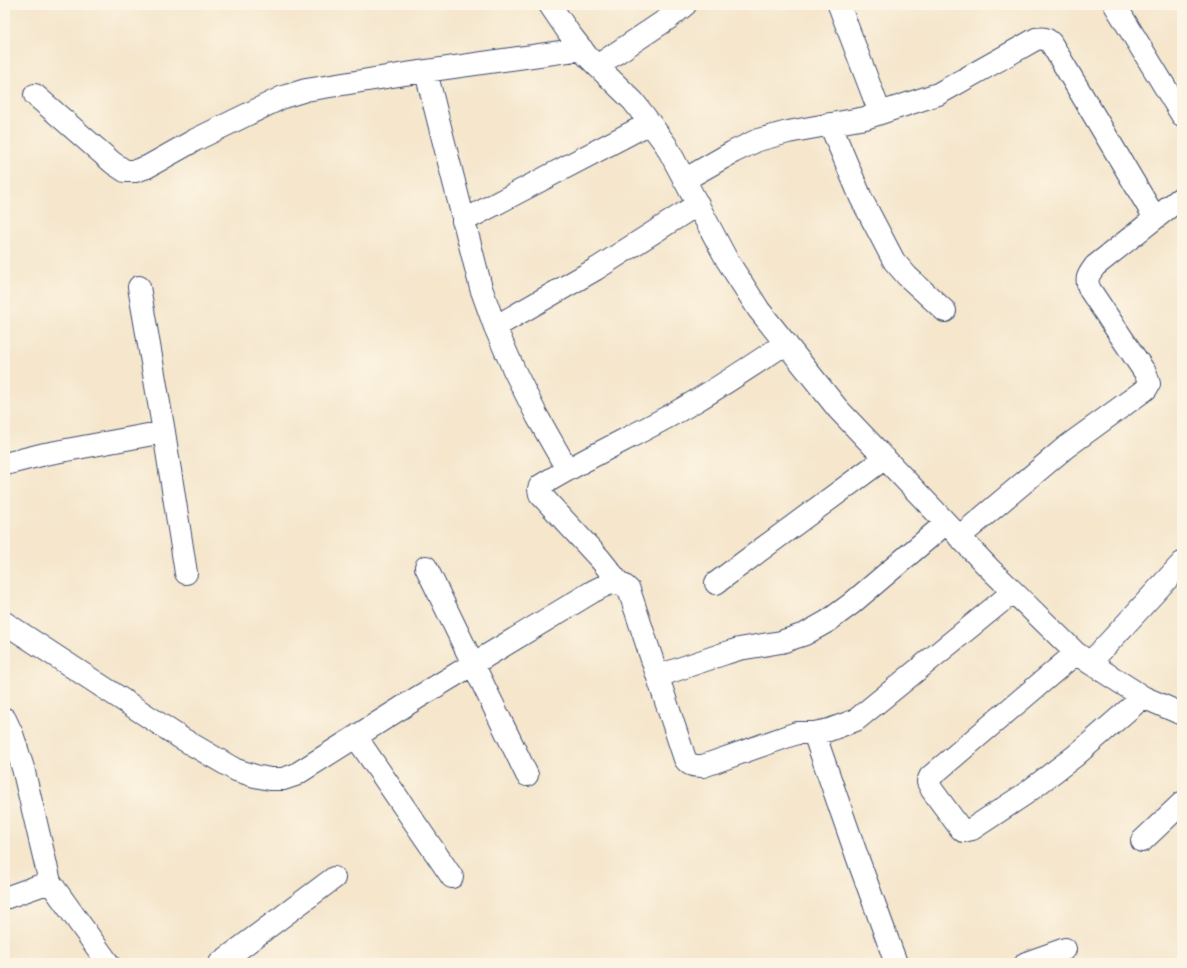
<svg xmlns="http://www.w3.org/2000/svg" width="1187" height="968" font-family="Itim,sans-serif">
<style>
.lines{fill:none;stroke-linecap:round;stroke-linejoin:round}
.minor-casing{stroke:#3c4a6e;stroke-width:24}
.minor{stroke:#fff;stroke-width:22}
</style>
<rect width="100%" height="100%" fill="#fcf5e5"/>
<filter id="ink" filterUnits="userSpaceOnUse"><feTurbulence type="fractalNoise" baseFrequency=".025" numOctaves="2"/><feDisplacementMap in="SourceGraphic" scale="8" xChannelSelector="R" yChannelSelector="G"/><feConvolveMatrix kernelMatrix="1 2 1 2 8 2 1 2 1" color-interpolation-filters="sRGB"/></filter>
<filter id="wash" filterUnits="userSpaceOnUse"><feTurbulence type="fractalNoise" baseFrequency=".012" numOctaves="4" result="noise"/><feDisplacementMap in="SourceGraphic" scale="16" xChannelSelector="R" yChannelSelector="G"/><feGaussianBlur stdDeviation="0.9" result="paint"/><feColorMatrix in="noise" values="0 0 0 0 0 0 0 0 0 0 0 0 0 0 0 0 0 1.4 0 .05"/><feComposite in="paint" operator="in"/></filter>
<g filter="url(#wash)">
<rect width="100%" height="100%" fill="#f5e6cc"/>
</g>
<g filter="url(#ink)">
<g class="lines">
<defs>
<path id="minor" d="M550,5L569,33L587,56L633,101L650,123L666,145L727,260L759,310L838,409L989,568L1076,653L1090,663L1143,697L1182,714
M839,5L880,113
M1115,5L1182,115
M597,66L669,18L685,5
M426,72L481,288L495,327L514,370L537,416L567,469
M35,95L113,163L125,171H135L147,167L195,140L283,97L306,90L405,74L582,49
M830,124L861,198L894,261L907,276L945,311
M684,180L733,152L758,140L788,132L865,118L938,94L1036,39C1043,38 1046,38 1051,43L1155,218
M463,221L650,123
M139,287L164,432L186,573
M495,327L596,269L698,204
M5,464L45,454L164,432
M959,537L1066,447L1146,389L1149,384L1146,374L1090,290C1085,278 1088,276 1095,266L1182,197
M426,567L527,775
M716,583L885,458
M620,584L600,559L540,494L539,489L540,486C590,455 644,432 694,402C726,383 756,363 786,343
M5,623L181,738L236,770L255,776L270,779H283L295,775L417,698L592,592C606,585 617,577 629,590L685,759C690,766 694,766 703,766L797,733H814L829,730L856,720L1013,592
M1076,653L930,777L928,782L932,790L960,828L963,831L972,829L1025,794L1075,756L1143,697
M1090,663L1182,563
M658,676L726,653L739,649L781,642L805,634L828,621L851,604L946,523
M5,719L12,734L23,768L50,882L108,963
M814,733L859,862L896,963
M356,737L452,877
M1142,841L1182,803
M5,898L50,882
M220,963L334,878
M1026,963L1065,949"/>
</defs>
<use href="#minor" class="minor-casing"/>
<use href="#minor" class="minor"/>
</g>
</g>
<rect width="1187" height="968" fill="none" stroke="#fcf5e5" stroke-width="20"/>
</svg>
